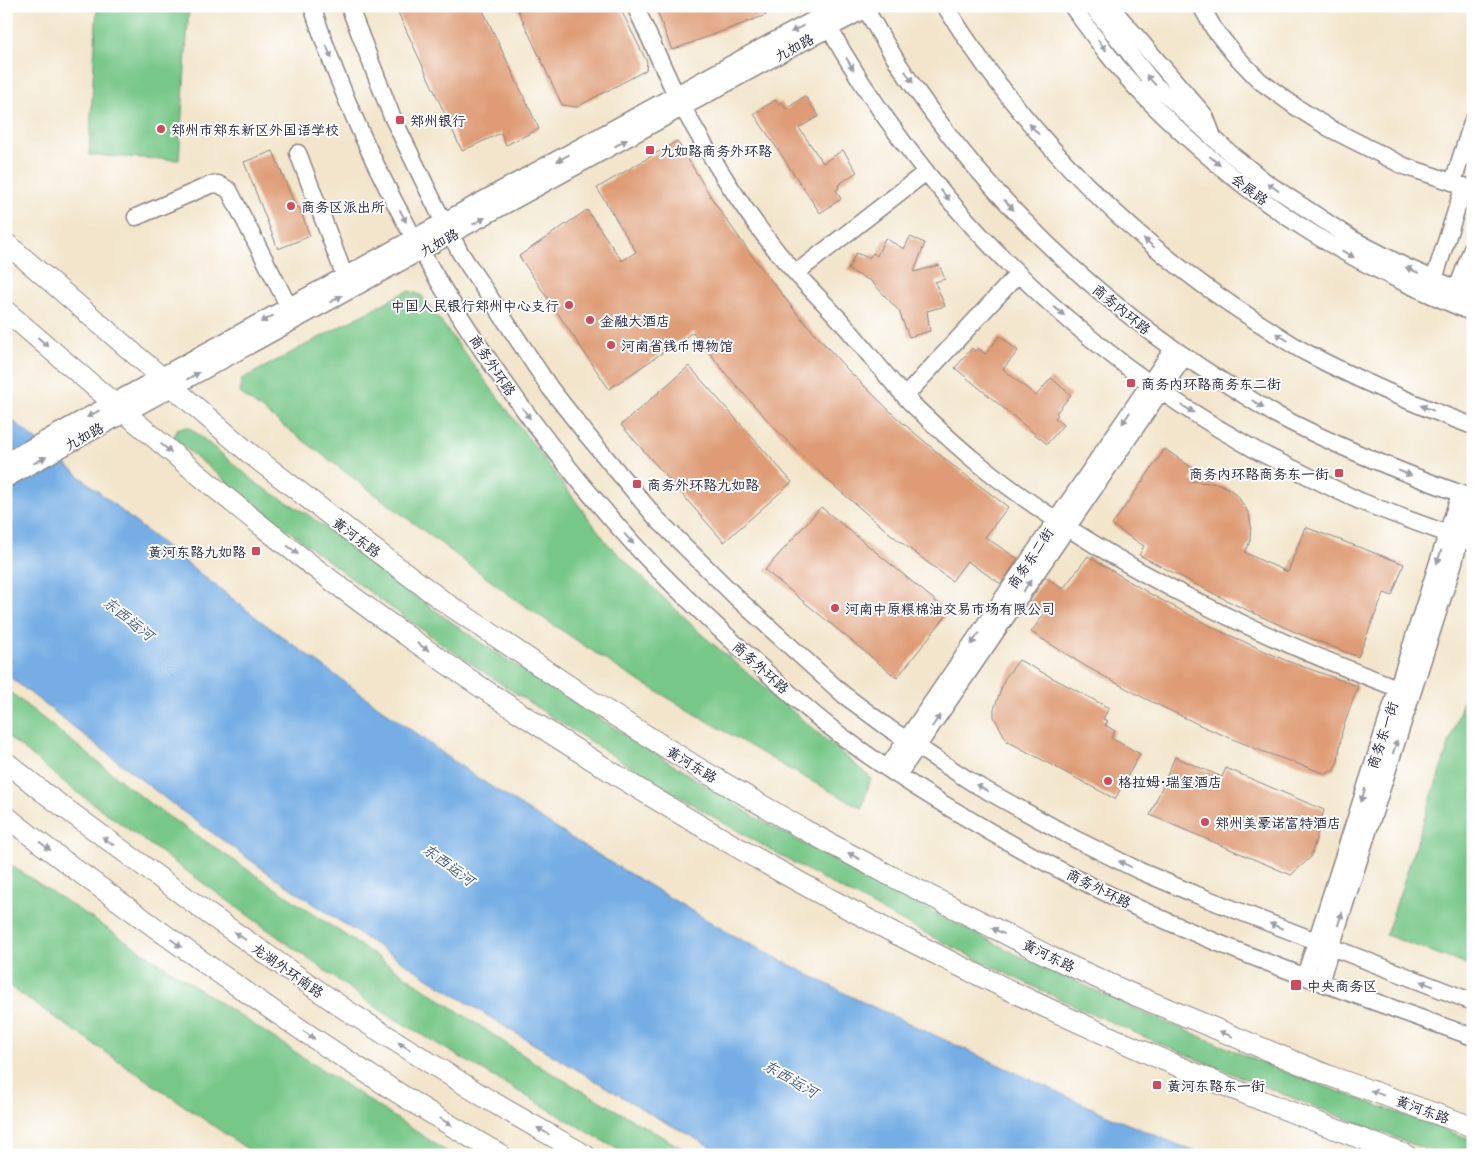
<svg xmlns="http://www.w3.org/2000/svg" width="1479" height="1161" font-family="Mali,'LXGW WenKai TC',sans-serif">
<style>
.green{fill:#77c788;stroke:#4c7462}
.water{fill:#74ade4;stroke:#4b6890}
.building{fill:#de9b75}
.lines{fill:none;stroke-linecap:round;stroke-linejoin:round}
.minor-casing{stroke:#8a8483;stroke-width:19}
.major-casing{stroke:#8a8483;stroke-width:22}
.minor{stroke:#fff;stroke-width:16}
.major{stroke:#fff;stroke-width:20}
.oneway{fill:#9c9ca7}
.poi-dot{fill:#d1495b;stroke:#fff;stroke-width:2}
.labels{text-anchor:middle;dominant-baseline:central;stroke-width:4;stroke-linejoin:round;paint-order:stroke}
.street-label{font-size:14px;fill:#22223b;stroke:#fff}
.poi-label{font-size:14px;fill:#22223b;stroke:#fff;text-anchor:start}
.water-label{font-size:15px;font-style:italic;fill:#435a7f;stroke:#fff}
</style>
<rect width="100%" height="100%" fill="#fff"/>
<filter id="ink" filterUnits="userSpaceOnUse"><feTurbulence type="fractalNoise" baseFrequency=".02" numOctaves="2"/><feDisplacementMap in="SourceGraphic" scale="10" xChannelSelector="R" yChannelSelector="G"/><feConvolveMatrix kernelMatrix="1 2 1 2 8 2 1 2 1" color-interpolation-filters="sRGB"/></filter>
<filter id="wash" filterUnits="userSpaceOnUse"><feTurbulence type="fractalNoise" baseFrequency=".0096" numOctaves="4" result="noise"/><feDisplacementMap in="SourceGraphic" scale="20" xChannelSelector="R" yChannelSelector="G"/><feGaussianBlur stdDeviation="1.12" result="paint"/><feColorMatrix in="noise" values="0 0 0 0 0 0 0 0 0 0 0 0 0 0 0 0 0 1.4 0 .05"/><feComposite in="paint" operator="in"/></filter>
<g filter="url(#wash)">
<rect width="100%" height="100%" fill="#f2e5cb"/>
<path class="green" d="M97,6H189L179,160L89,155Z
M409,291L421,295L608,544L699,632L871,778L862,808L789,769L624,672L519,602L240,393L242,379L403,293Z
M183,427H189L259,485L310,516L384,574L481,643L757,818L869,879L1014,953L1147,1014L1282,1071L1473,1140V1155C1463,1155 1452,1156 1443,1154C1421,1149 1400,1139 1379,1131C1337,1116 1295,1099 1253,1082C968,969 697,819 444,645C351,581 263,511 175,440V434L177,429Z
M1473,671V967L1386,935Z
M6,689L153,806L541,1067L694,1155H627L378,1009L74,790L6,735Z
M6,862L452,1155H256L6,984Z"/>
<path class="water" d="M6,415L141,527L262,622L473,775L590,850L732,935L854,998L1118,1120L1203,1155H726L654,1116L586,1075L507,1028L359,934L274,877L175,806L6,674Z"/>
<g id="blocks">
<path class="building" d="M395,6H481L539,129L506,145L501,133L462,151Z
M516,6H619L647,62L646,70L577,107L562,105Z
M655,6H763L766,15L672,50Z
M805,96L819,116L799,128L819,157L823,163L843,150L857,172L838,185L839,188L836,190L841,199L820,213L754,114L775,100L778,104L781,102L786,109Z
M677,141L714,202L755,260L799,316L846,368L897,418L951,464L1008,507L985,537L1018,559L1001,584L967,561L952,581L893,536L834,486L779,433L727,375L693,332L609,389L519,256L587,210L622,261L636,252L597,188Z
M273,151L296,208L299,207L310,236L278,249L244,162Z
M910,237L925,243L914,272L939,265L945,279L935,282L945,306L927,311L930,331L909,337L899,311L871,281L848,270L856,253L869,258L873,253L877,256L885,238L904,249Z
M1000,336L1018,351L1003,369L1030,391L1036,396L1051,378L1071,395L1056,413L1058,415L1055,418L1063,425L1047,444L955,368L972,348L975,351L978,348L985,354Z
M689,366L792,482L724,542L621,425Z
M1165,449L1197,471L1190,481L1219,484L1228,488L1237,495L1249,514L1251,525L1250,541L1245,552L1258,559L1288,572L1305,527L1404,564L1392,596L1384,593L1358,657L1295,632L1236,605L1139,555L1144,546L1112,525Z
M821,507L949,612L897,678L765,570Z
M1088,556L1152,595L1218,630L1287,661L1358,686L1342,731L1338,761L1334,770L1326,774L1264,752L1204,727L1144,698L1087,667L1031,632L1045,613L1029,602L1045,577L1063,589Z
M1019,660L1109,708L1103,719L1108,721L1105,725L1115,731L1111,738L1140,754L1115,799L1007,741L994,717V709L1005,678Z
M1175,757L1222,777L1226,768L1324,810L1311,857L1291,875L1150,815Z"/>
</g>
</g>
<g filter="url(#ink)">
<use href="#blocks" fill-opacity="0" stroke="#8a8483" stroke-width="1"/>
<g class="lines">
<defs>
<path id="minor" d="M312,6C375,201 494,389 630,540C664,578 702,613 740,648C776,681 812,715 851,743C886,769 923,792 960,814C1059,874 1166,924 1274,965C1340,990 1407,1013 1473,1037
M349,6L391,114L439,213L461,254L550,388L587,435L657,519L739,600L844,695L890,729L973,783L1075,839L1140,871L1192,893L1473,1002
M635,6L676,95
M864,6C948,159 1075,288 1222,381C1239,392 1256,403 1273,413C1337,447 1405,474 1473,498
M945,6C1025,134 1131,242 1259,323C1275,333 1290,344 1307,353C1360,381 1416,405 1473,426
M1072,6C1093,35 1118,70 1143,95C1203,156 1271,212 1346,253C1387,276 1429,294 1473,313
M1092,6L1154,84L1231,154L1267,183L1352,239L1406,267L1473,296
M1110,6L1205,116L1213,137
M1201,6L1214,29L1234,54L1260,81L1296,107L1329,128L1404,166L1473,189
M824,19C923,199 1073,348 1252,448C1266,456 1280,462 1294,469C1316,480 1338,491 1360,501C1397,516 1435,529 1473,543
M683,108C712,159 742,209 779,254C798,277 820,298 840,320C864,347 886,377 911,403C931,422 952,442 974,460C1099,561 1248,632 1397,688
M298,153L345,277
M1453,182L1473,120
M136,217L210,185L218,184L229,190L289,307
M796,273L926,172
M1434,279L1464,186
M1457,289L1473,246
M905,396L1018,274
M6,461L768,44L840,6
M6,479L775,57L872,6
M887,768L1173,349
M898,775L1184,357
M1305,976L1460,494
M1320,982L1454,562L1460,538L1473,504"/>
<path id="major" d="M6,243L248,452L363,541L443,601L593,702L700,769L803,829L885,873L1051,957L1132,994L1327,1075L1473,1127
M6,311C140,426 273,542 417,643C722,858 1055,1030 1406,1155
M6,762L43,792L210,915L346,1010L489,1100L585,1155
M6,816C46,849 89,879 131,910C250,997 372,1081 501,1155"/>
</defs>
<use href="#minor" class="minor-casing"/>
<use href="#major" class="major-casing"/>
<use href="#minor" class="minor"/>
<use href="#major" class="major"/>
</g>
<defs><path id="oneway-solid" d="M-6-.8H1V-3.2L6.5 0L1 3.2V.8H-6Z" transform="scale(1.25)"/></defs>
<g class="oneway">
<use href="#oneway-solid" transform="translate(797 29) rotate(152)"/>
<use href="#oneway-solid" transform="translate(1102 45) rotate(52)"/>
<use href="#oneway-solid" transform="translate(329 52) rotate(69)"/>
<use href="#oneway-solid" transform="translate(850 64) rotate(58)"/>
<use href="#oneway-solid" transform="translate(909 77) rotate(56)"/>
<use href="#oneway-solid" transform="translate(1151 80) rotate(-132)"/>
<use href="#oneway-solid" transform="translate(1034 129) rotate(-131)"/>
<use href="#oneway-solid" transform="translate(621 143) rotate(-29)"/>
<use href="#oneway-solid" transform="translate(563 158) rotate(151)"/>
<use href="#oneway-solid" transform="translate(1215 161) rotate(41)"/>
<use href="#oneway-solid" transform="translate(1273 187) rotate(-144)"/>
<use href="#oneway-solid" transform="translate(945 195) rotate(50)"/>
<use href="#oneway-solid" transform="translate(1009 205) rotate(47)"/>
<use href="#oneway-solid" transform="translate(403 216) rotate(63)"/>
<use href="#oneway-solid" transform="translate(479 221) rotate(-29)"/>
<use href="#oneway-solid" transform="translate(1149 243) rotate(-140)"/>
<use href="#oneway-solid" transform="translate(1348 254) rotate(29)"/>
<use href="#oneway-solid" transform="translate(1412 270) rotate(-156)"/>
<use href="#oneway-solid" transform="translate(336 299) rotate(-29)"/>
<use href="#oneway-solid" transform="translate(1059 311) rotate(41)"/>
<use href="#oneway-solid" transform="translate(267 319) rotate(151)"/>
<use href="#oneway-solid" transform="translate(1282 337) rotate(-148)"/>
<use href="#oneway-solid" transform="translate(43 342) rotate(41)"/>
<use href="#oneway-solid" transform="translate(193 376) rotate(-29)"/>
<use href="#oneway-solid" transform="translate(1258 404) rotate(32)"/>
<use href="#oneway-solid" transform="translate(1427 408) rotate(-158)"/>
<use href="#oneway-solid" transform="translate(1188 409) rotate(32)"/>
<use href="#oneway-solid" transform="translate(526 413) rotate(53)"/>
<use href="#oneway-solid" transform="translate(93 414) rotate(151)"/>
<use href="#oneway-solid" transform="translate(1126 418) rotate(124)"/>
<use href="#oneway-solid" transform="translate(166 448) rotate(40)"/>
<use href="#oneway-solid" transform="translate(40 460) rotate(-29)"/>
<use href="#oneway-solid" transform="translate(1405 473) rotate(21)"/>
<use href="#oneway-solid" transform="translate(629 539) rotate(48)"/>
<use href="#oneway-solid" transform="translate(293 550) rotate(38)"/>
<use href="#oneway-solid" transform="translate(1439 557) rotate(108)"/>
<use href="#oneway-solid" transform="translate(1027 586) rotate(-56)"/>
<use href="#oneway-solid" transform="translate(975 639) rotate(124)"/>
<use href="#oneway-solid" transform="translate(423 647) rotate(34)"/>
<use href="#oneway-solid" transform="translate(936 721) rotate(-56)"/>
<use href="#oneway-solid" transform="translate(1395 747) rotate(-72)"/>
<use href="#oneway-solid" transform="translate(982 788) rotate(-151)"/>
<use href="#oneway-solid" transform="translate(1363 795) rotate(108)"/>
<use href="#oneway-solid" transform="translate(108 841) rotate(-144)"/>
<use href="#oneway-solid" transform="translate(45 846) rotate(37)"/>
<use href="#oneway-solid" transform="translate(854 856) rotate(-151)"/>
<use href="#oneway-solid" transform="translate(1125 864) rotate(-154)"/>
<use href="#oneway-solid" transform="translate(1340 919) rotate(-72)"/>
<use href="#oneway-solid" transform="translate(1276 926) rotate(-158)"/>
<use href="#oneway-solid" transform="translate(998 931) rotate(-153)"/>
<use href="#oneway-solid" transform="translate(240 936) rotate(-145)"/>
<use href="#oneway-solid" transform="translate(176 943) rotate(37)"/>
<use href="#oneway-solid" transform="translate(1427 984) rotate(-159)"/>
<use href="#oneway-solid" transform="translate(1226 1034) rotate(-157)"/>
<use href="#oneway-solid" transform="translate(309 1035) rotate(35)"/>
<use href="#oneway-solid" transform="translate(404 1046) rotate(-148)"/>
<use href="#oneway-solid" transform="translate(1377 1093) rotate(-160)"/>
<use href="#oneway-solid" transform="translate(446 1122) rotate(32)"/>
<use href="#oneway-solid" transform="translate(543 1131) rotate(-150)"/>
</g>
</g>
<g class="poi-dot">
<rect x="395" y="115" width="10" height="10" rx="2.5"/>
<circle cx="161" cy="129" r="5"/>
<rect x="645" y="145" width="10" height="10" rx="2.5"/>
<circle cx="291" cy="206" r="5"/>
<circle cx="569" cy="305" r="5"/>
<circle cx="590" cy="320" r="5"/>
<circle cx="611" cy="345" r="5"/>
<rect x="1126" y="378" width="10" height="10" rx="2.5"/>
<rect x="1334" y="468" width="10" height="10" rx="2.5"/>
<rect x="632" y="479" width="10" height="10" rx="2.5"/>
<rect x="251" y="546" width="10" height="10" rx="2.5"/>
<circle cx="835" cy="608" r="5"/>
<circle cx="1108" cy="781" r="5"/>
<circle cx="1205" cy="822" r="5"/>
<rect x="1290" y="979" width="12" height="12" rx="2.5"/>
<rect x="1152" y="1080" width="10" height="10" rx="2.5"/>
</g>
<g class="labels">
<g class="street-label">
<text transform="translate(794 47) rotate(-28)">九如路</text>
<text transform="translate(1250 189) rotate(37)">会展路</text>
<text transform="translate(439 242) rotate(-29)">九如路</text>
<text transform="translate(1122 309) rotate(39)">商务内环路</text>
<text transform="translate(493 365) rotate(56)">商务外环路</text>
<text transform="translate(84 436) rotate(-29)">九如路</text>
<text transform="translate(357 537) rotate(37)">黄河东路</text>
<text transform="translate(1030 558) rotate(-56)">商务东二街</text>
<text transform="translate(761 667) rotate(42)">商务外环路</text>
<text transform="translate(1382 735) rotate(-72)">商务东一街</text>
<text transform="translate(692 764) rotate(31)">黄河东路</text>
<text transform="translate(1099 888) rotate(26)">商务外环路</text>
<text transform="translate(1049 955) rotate(26)">黄河东路</text>
<text transform="translate(288 970) rotate(35)">龙湖外环南路</text>
<text transform="translate(1423 1109) rotate(20)">黄河东路</text>
</g>
<g class="poi-label">
<text x="410" y="120">郑州银行</text>
<text x="171" y="129">郑州市郑东新区外国语学校</text>
<text x="660" y="150">九如路商务外环路</text>
<text x="301" y="206">商务区派出所</text>
<text x="559" y="305" text-anchor="end">中国人民银行郑州中心支行</text>
<text x="600" y="320">金融大酒店</text>
<text x="621" y="345">河南省钱币博物馆</text>
<text x="1141" y="383">商务内环路商务东二街</text>
<text x="1329" y="473" text-anchor="end">商务内环路商务东一街</text>
<text x="647" y="484">商务外环路九如路</text>
<text x="246" y="551" text-anchor="end">黄河东路九如路</text>
<text x="845" y="608">河南中原粮棉油交易市场有限公司</text>
<text x="1118" y="781">格拉姆·瑞玺酒店</text>
<text x="1215" y="822">郑州美豪诺富特酒店</text>
<text x="1307" y="985">中央商务区</text>
<text x="1167" y="1085">黄河东路东一街</text>
</g>
<g class="water-label">
<text transform="translate(129 618) rotate(39)">东西运河</text>
<text transform="translate(449 864) rotate(36)">东西运河</text>
<text transform="translate(791 1078) rotate(30)">东西运河</text>
</g>
</g>
<rect width="1479" height="1161" fill="none" stroke="#fff" stroke-width="25"/>
</svg>
